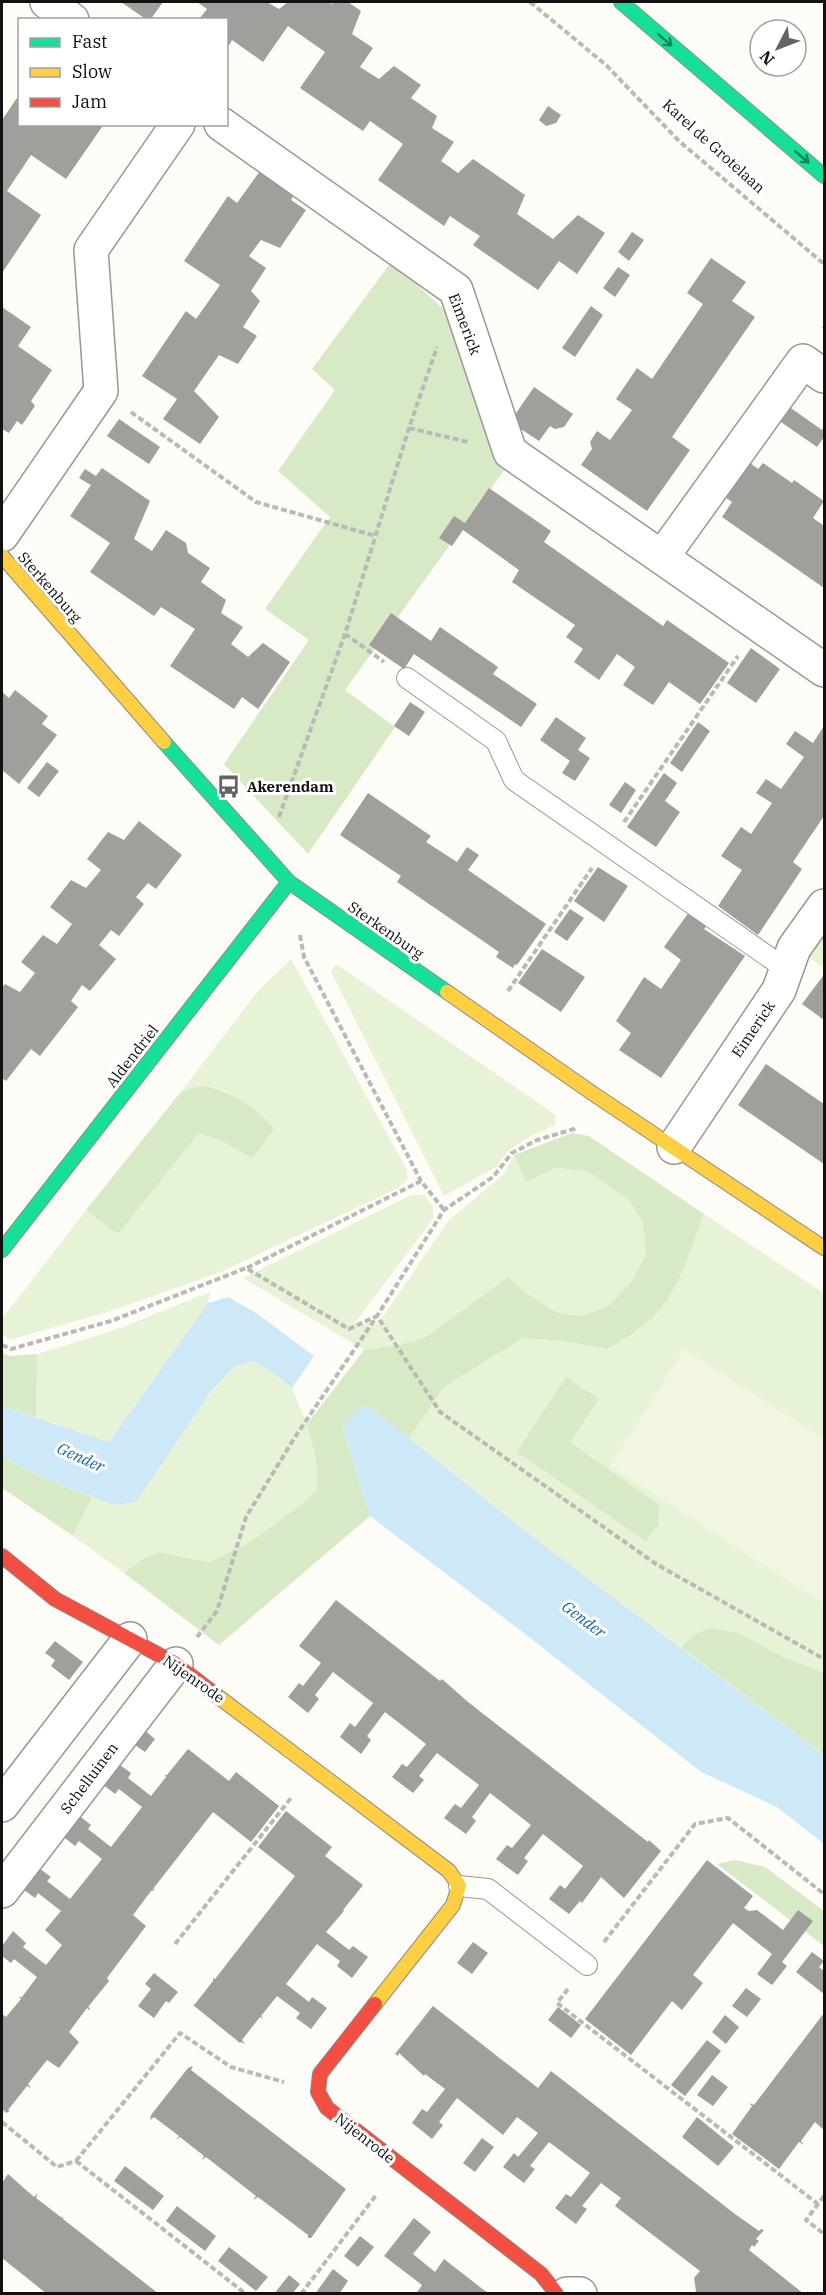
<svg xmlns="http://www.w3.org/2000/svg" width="826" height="2295" font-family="'IBM Plex Serif',serif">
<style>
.green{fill:#e7f3d7;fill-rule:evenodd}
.forest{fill:#d8eac5}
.pitch{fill:#f0f6e1}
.water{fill:#cde8f7}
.building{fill:#a19f9c}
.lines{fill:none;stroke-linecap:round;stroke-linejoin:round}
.lane-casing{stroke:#979795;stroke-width:22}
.street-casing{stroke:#979795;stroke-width:36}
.fast-casing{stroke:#8e8d8b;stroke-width:16}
.slow-casing{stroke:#8e8d8b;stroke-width:16}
.jam-casing{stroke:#8e8d8b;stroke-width:16}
.path{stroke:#b9b9b8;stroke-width:4;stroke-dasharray:6 3;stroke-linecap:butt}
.lane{stroke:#fffffe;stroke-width:20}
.street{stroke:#fffffe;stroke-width:33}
.fast{stroke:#16e098;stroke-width:14}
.slow{stroke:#ffcf43;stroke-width:14}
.jam{stroke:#f24e42;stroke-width:14}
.oneway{stroke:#14835b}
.labels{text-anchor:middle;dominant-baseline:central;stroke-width:6;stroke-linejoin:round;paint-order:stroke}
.street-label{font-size:15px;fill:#111;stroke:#fff}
.poi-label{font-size:15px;font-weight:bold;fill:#111;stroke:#fff;text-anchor:start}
.water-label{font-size:16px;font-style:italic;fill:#1768a6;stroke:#fff}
</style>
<rect width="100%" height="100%" fill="#fdfcf7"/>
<path class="green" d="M823,935H824V968L808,957Z
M291,959L406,1168L408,1179L398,1188L221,1272L111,1311L10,1340L2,1334V1319L86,1210L119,1233L199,1133L223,1142L251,1159L229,1092C209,1086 199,1085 180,1093L258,991Z
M336,964L556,1115L555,1125L534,1134L509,1150L496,1167L444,1196L331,972Z
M514,1155L526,1182L555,1168L587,1171L629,1200L643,1223L646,1254L631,1282L609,1305L583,1316L558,1313L525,1292L508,1277L426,1337L404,1344L364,1350L243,1278L411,1195H424L433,1207V1219L354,1324H378L449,1220L504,1174Z
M704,1214L824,1293V1673L784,1657L736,1632L711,1628L695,1634L681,1647L524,1530L409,1438L444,1387L523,1338L565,1341L637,1331L662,1307L681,1273ZM599,1399L570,1442L645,1541L517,1452Z
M210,1292L208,1303L109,1442L36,1417L37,1354L115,1330Z
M251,1361L270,1371L292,1388L307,1424L316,1459L317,1489L302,1504L247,1544L210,1562L179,1555L140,1561L124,1573L73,1536L92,1497L113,1505L235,1366Z"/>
<path class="forest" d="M392,261L458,323L505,469L345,690L395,727L308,854L224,764L309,640L265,609L330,517L278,471L335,390L312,369Z
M207,1086C236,1094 255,1107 274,1129L252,1159L223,1142L199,1133L118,1234L86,1210L180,1093L196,1087Z
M572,1133L589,1136L704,1214C692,1244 682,1281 662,1307C648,1325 627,1337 607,1349L565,1341L523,1338L444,1387L409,1438L368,1406L343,1428L370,1516L219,1645L124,1573L140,1561L159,1552L210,1562L247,1544L302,1504L317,1489L316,1459L307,1424L364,1350L404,1344L426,1337L508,1277L525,1292L558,1313L583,1316L609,1305L631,1282L646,1254L643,1223L629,1200L587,1171L555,1168L526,1182L514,1155Z
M2,1352L9,1356L37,1354L36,1417L2,1406Z
M566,1377L599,1399L570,1442L659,1505L658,1526L645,1541L517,1452Z
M2,1456L28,1471L92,1497L73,1536L2,1488Z
M711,1628L736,1632L784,1657L824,1673V1755L681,1647L695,1634Z
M735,1860L765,1867L824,1911V1946L717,1864Z"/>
<path class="pitch" d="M684,1349L824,1439V1604L610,1466Z"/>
<path class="water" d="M228,1297L258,1314L314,1356L292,1388L270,1371L252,1361L235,1366L210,1393L136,1502L113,1505L28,1471L2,1456V1406L109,1442L208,1303Z
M368,1405L524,1530L824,1755V1844L777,1807L701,1772L520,1630L370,1516L343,1428L357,1408Z"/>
<path class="building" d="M121,2H163L150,20H147Z
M197,2H267L279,9L288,2H328L332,4L334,2H348L361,11L352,34L373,48L360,67L379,79L394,66L421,85L411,98L437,116L432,128L454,142L441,161L458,173L473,159L525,195L517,214L553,239L578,215L605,233L577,274L559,261L538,290L473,245L480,236L466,227L450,216L444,226L378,180L403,144L370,121L363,131L300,88L325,52L288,26L263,62L232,40L228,47L226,45V20H202L200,18L207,9Z
M17,98L20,100V124H104L66,179L31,155L7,191L41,215L2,273V120Z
M548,106L561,115L556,123L546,126L539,120Z
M260,171L294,195L291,200L306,210L280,248L261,240L249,256L266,268L251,291L260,301L243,327L257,336L238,364L219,355L194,391L219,417L200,444L163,419L177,399L142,376L186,311L196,319L220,285L184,261L228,196L237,203Z
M632,232L644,240L629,261L618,252Z
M711,258L746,282L732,301L755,317L672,437L690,450L647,511L581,465L592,449L590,442L597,431L610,440L632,410L616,399L637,368L652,379L703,304L687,293Z
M618,267L630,275L615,297L603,288Z
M591,306L603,315L575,357L562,348Z
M2,307L31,327L18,346L52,370L31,401L35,406L22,425L17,421L9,433L2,429Z
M534,387L573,414L564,427L555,429L550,426L539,441L510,422Z
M788,406L822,430L824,426V437L817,447L778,420Z
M119,419L160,447L149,464L107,436Z
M749,462L758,469L763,463L792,483L794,480L824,501L813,518L824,526V588L722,517L732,502L718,492Z
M102,468L150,501L134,539L152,551L166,530L186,543L188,553L210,568L201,582L226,600L221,613L243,627L231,644L248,657L263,643L290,662L258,709L242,697L234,709L170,666L195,629L161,607L154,616L90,572L110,543L70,516L91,485L79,478L85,469L96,476Z
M489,488L551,531L544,542L663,626L667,620L729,663L700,704L669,682L653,705L623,685L635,667L617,654L599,680L574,662L583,649L566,637L575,625L512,582L519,570L463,530L452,546L439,538L454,516L465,523Z
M391,613L431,641L440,627L498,667L493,674L537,704L521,727L414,654L404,669L369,645Z
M751,648L780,669L756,703L727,683Z
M15,690L48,716L42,724L57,735L19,784L2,770V692L9,698Z
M410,702L425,712L409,736L394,726Z
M556,717L586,738L578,750L590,758L575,781L562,773L570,761L540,740Z
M698,722L710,731L682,772L670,763Z
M824,726V816L793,862L802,869L758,935L718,906L742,870L721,856L741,827L751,834L772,803L756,793L766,779L781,789L804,757L786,744L795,731L813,743Z
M47,762L59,771L39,797L27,788Z
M664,773L677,783L665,801L680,812L656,847L627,827Z
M625,782L636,790L621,813L609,805Z
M368,793L431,836L426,842L457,862L467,847L479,855L468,870L546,924L517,965L515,964L513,968L496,957L499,952L397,882L401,876L340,835Z
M139,821L182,855L156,889L148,883L136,897L144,904L119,936L111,930L99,945L116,959L90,991L82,985L71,1001L78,1007L40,1056L31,1049L6,1081L2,1078V988L5,984L20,992L35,973L21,962L43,935L57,944L72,924L50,907L71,880L86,888L101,870L87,859L108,832L124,840Z
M598,867L628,886L604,922L574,901Z
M570,909L584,918L567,941L554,932Z
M689,912L707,925L704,929L745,956L661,1078L619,1050L631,1033L616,1021L644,977L661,989L681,960L664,947Z
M542,949L585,977L561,1012L518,983Z
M823,976L824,977V1020L802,1004Z
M766,1064L824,1104V1164L738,1105Z
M336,1600L440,1681L442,1679L468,1702L648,1842L649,1840L661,1851L624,1898L601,1877L582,1903L580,1901L569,1914L549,1899L560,1885L565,1889L583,1866L543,1834L524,1858L528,1861L518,1875L496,1859L507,1845L512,1848L531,1825L490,1793L472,1817L476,1821L466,1834L444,1818L455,1804L461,1808L479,1785L437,1753L419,1776L424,1780L413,1793L392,1777L402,1764L407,1767L426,1744L385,1712L367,1736L371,1740L361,1754L340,1737L350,1723L355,1727L373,1703L333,1672L315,1695L319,1699L308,1713L288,1697L299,1683L303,1686L321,1663L299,1646Z
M55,1641L83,1662L69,1680L51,1666L55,1660L45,1653Z
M143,1729L155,1739L145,1752L132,1743Z
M188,1749L229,1781L236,1772L279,1806L251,1842L213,1812L153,1889L155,1890L151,1891L133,1915L146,1926L107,1978L109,1981L88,2007L90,2008L89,2010L87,2008L69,2032L79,2042L59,2068L47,2060L28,2084L31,2088L27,2086L8,2110L10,2111L6,2113L2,2109V2014L6,2017L21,1999L19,1997H22L37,1977L14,1959L11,1963L2,1956V1946L13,1931L26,1943L23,1947L46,1965L62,1945L45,1930L61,1911L38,1893L35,1898L20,1887L36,1866L51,1877L47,1881L70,1899L102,1859L79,1841L75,1846L61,1835L77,1814L91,1825L88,1829L111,1847L142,1807L119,1789L115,1794L101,1783L117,1763L131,1773L128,1778L151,1796L166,1777L165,1775H167Z
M286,1811L332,1847L325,1856L363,1885L343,1910L344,1911L326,1932L349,1950L353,1946L368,1957L352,1978L337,1966L340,1961L317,1944L286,1984L309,2002L312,1997L327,2008L311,2029L296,2018L300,2013L277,1996L261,2016L264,2019L260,2017L242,2040L245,2044L241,2042L240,2043L193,2005L195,2004L213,1981V1978L215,1979L295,1876L258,1847Z
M707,1860L753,1896L744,1908L749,1911L757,1910L783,1930L798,1910L813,1921L782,1962L787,1966L772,1985L757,1974L772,1954L733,1923L693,1975L703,1983L682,2010L672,2001L631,2055L585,2019Z
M473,1942L488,1953L472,1974L457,1963Z
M812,1952L824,1961L819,1967L824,1971V1994L796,1972Z
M154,1973L178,1992L169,2003L166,2001L154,2018L138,2006L151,1989L145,1984Z
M746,1988L761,1999L747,2017L732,2006Z
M433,2006L538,2088L551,2071L735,2214L759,2231L761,2229L764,2230L756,2239L759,2241L754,2247L752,2245L749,2250L804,2294H694L696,2291L694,2278L700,2271L615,2206L621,2198L601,2183L582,2206L587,2209L576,2224L555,2208L566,2194L571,2197L590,2173L549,2142L530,2166L535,2169L524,2183L503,2167L514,2153L518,2157L538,2133L517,2117L503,2135L457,2098L439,2122L443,2125L432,2139L412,2123L422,2109L427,2112L445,2089L425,2074L424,2076L399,2053L398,2056L395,2054Z
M558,2007L581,2025L571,2038L548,2020Z
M824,2013V2130L815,2122L801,2141L804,2145L799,2142L779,2169L732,2134L752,2106L749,2103L754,2105Z
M725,2015L739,2027L726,2044L712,2032Z
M707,2040L721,2051L685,2096L671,2085Z
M193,2066L191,2070L346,2189L311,2238H308V2235L258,2197L253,2200L256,2196L206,2157L202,2160L204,2156L180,2137L176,2140L179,2136L154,2117L150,2120L151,2115L188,2068Z
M712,2075L728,2087L713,2106L697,2095Z
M697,2117L734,2147L718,2166L682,2137Z
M482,2138L494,2147L475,2172L463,2163Z
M125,2166L164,2196L153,2210L114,2181Z
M8,2174L34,2197L38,2193L36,2198L62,2218L63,2216V2219L159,2294H47L2,2258V2183Z
M177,2206L216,2236L205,2251L166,2221Z
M414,2218L431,2232L413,2254L435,2272L444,2259L489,2294H416L422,2285L384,2256Z
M360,2236L374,2247L358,2267L344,2256Z
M229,2247L268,2277L256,2291L218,2261Z
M333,2269L348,2281L339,2294H315Z
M289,2275L300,2284L292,2294H274Z"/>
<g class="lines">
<defs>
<path id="lane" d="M407,678L496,741L514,780L786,969
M459,1886L488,1889L587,1965"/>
<path id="street" d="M47,2L72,20
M221,124L456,290L510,452L824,670
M2,535L101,391L91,250L178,124
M662,557L803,361L824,376
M674,1147L779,990L794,948L824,906
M2,1805L130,1639
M2,1891L176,1664
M567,2294H580"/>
<path id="fast" d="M621,2L824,176
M164,742L289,882L447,992
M2,1250L289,882"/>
<path id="slow" d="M2,556L164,742
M447,992L595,1095L824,1248
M216,1695L449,1871L459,1886L453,1905L375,2004"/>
<path id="jam" d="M2,1556L55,1599L176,1664L216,1695
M375,2004L320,2074L318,2092L327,2108L541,2274L557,2294"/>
</defs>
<use href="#lane" class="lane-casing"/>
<use href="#street" class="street-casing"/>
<use href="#fast" class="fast-casing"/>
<use href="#slow" class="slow-casing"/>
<use href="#jam" class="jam-casing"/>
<path class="path" d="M530,2L606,65L679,141L824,264
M824,327V328
M131,412L256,502L376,536
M409,428L468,442
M345,634L384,662
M279,817L345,634L409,428L437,347
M624,822L738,656
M300,935L304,957L421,1181
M508,991L592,868
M247,1268L421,1181L444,1210
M2,1345L11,1349L111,1321L246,1268L349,1329L377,1316L440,1412L656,1564L824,1659
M197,1637L217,1611L246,1517L295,1437L377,1316L444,1210L493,1177L512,1153L537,1140L574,1129L576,1126
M604,1942L695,1824L728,1818L824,1894
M175,1944L291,1798
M568,1989L557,2003L818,2204
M2,2122L57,2167L76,2161
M76,2161L180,2033L231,2067L284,2082
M76,2161L246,2294
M824,2196L806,2220L824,2234
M301,2294L377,2194"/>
<use href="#lane" class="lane"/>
<use href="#street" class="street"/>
<use href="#fast" class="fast"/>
<use href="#slow" class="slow"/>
<use href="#jam" class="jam"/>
</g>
<defs><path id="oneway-shaft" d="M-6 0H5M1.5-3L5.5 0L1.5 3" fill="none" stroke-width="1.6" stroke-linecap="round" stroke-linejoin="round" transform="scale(1.5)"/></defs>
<g class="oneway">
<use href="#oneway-shaft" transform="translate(665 40) rotate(41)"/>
<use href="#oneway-shaft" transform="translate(802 157) rotate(40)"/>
</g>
<defs>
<symbol id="bus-bare" viewBox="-9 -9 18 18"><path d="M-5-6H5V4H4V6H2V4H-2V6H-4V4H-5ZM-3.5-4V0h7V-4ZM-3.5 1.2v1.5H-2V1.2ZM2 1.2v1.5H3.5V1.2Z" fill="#646362" stroke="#fff" stroke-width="2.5" paint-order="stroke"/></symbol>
</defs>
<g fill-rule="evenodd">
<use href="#bus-bare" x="212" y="770" width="33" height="33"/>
</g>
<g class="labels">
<g class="street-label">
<text transform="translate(714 146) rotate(42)">Karel de Grotelaan</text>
<text transform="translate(465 324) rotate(69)">Eimerick</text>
<text transform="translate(50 587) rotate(49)">Sterkenburg</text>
<text transform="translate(386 930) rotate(35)">Sterkenburg</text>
<text transform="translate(753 1029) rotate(-56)">Eimerick</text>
<text transform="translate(132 1056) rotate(-52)">Aldendriel</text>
<text transform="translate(194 1679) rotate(35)">Nijenrode</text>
<text transform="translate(89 1778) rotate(-53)">Schelluinen</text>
<text transform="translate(365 2138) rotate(38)">Nijenrode</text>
</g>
<g class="poi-label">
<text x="247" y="786">Akerendam</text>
</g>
<g class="water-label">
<text transform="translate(81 1457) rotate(24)">Gender</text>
<text transform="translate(584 1619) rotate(37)">Gender</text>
</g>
</g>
<rect width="826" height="2295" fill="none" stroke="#111111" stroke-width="6"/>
<rect x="18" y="18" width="210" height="108" fill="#ffffff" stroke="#a0a0a0" stroke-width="1.5"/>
<rect x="30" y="38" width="30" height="9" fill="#16e098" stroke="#a0a0a0" stroke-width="1.5"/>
<text x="72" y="48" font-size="18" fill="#111111">Fast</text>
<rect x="30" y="68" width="30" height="9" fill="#ffcf43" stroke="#a0a0a0" stroke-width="1.5"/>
<text x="72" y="78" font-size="18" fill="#111111">Slow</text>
<rect x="30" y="98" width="30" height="9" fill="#f24e42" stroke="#a0a0a0" stroke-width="1.5"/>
<text x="72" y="108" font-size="18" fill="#111111">Jam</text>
<g transform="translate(778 48) rotate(228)"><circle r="28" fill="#ffffff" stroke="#a0a0a0" stroke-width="1.5"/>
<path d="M0-4.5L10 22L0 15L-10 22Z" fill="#646362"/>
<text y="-9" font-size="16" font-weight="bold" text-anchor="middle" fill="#111111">N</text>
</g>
</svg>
